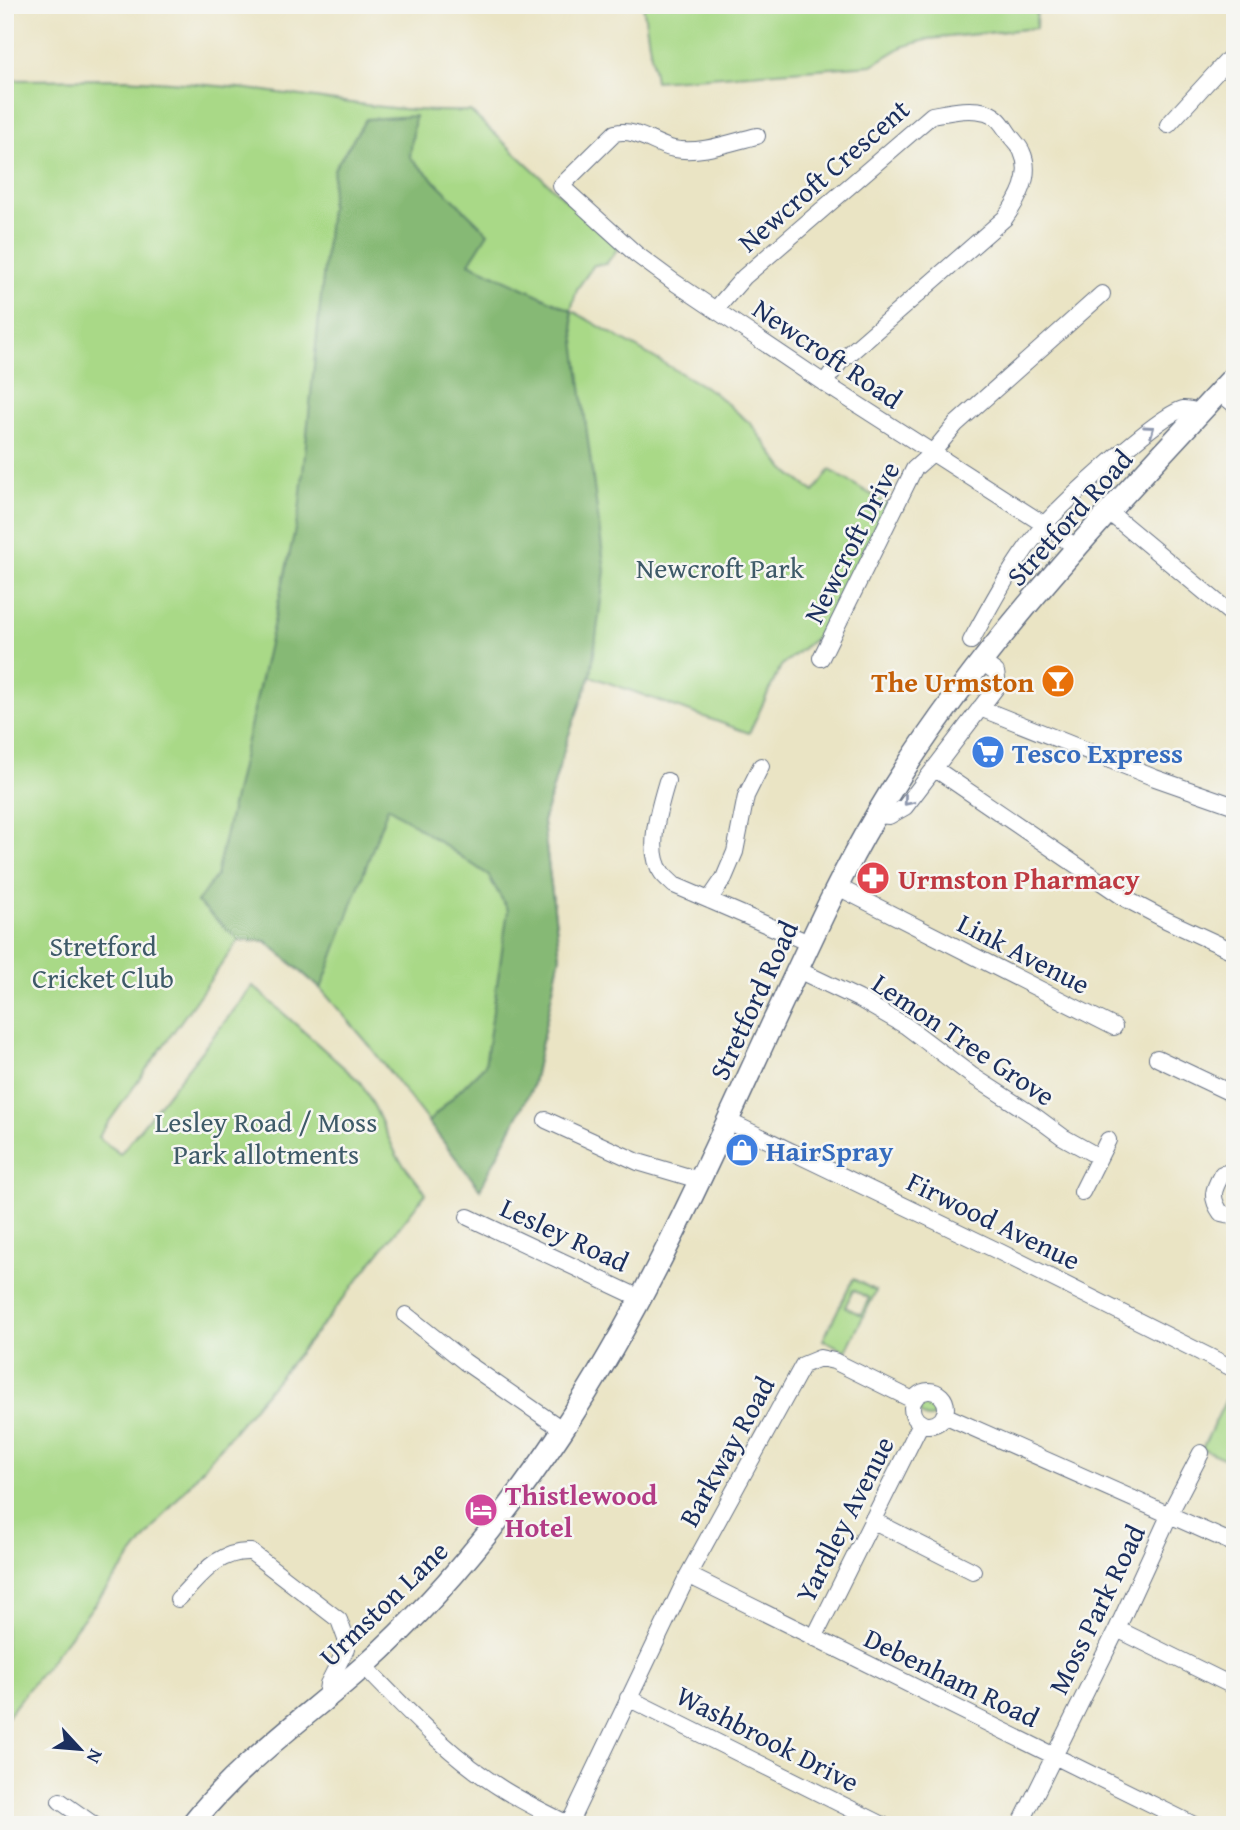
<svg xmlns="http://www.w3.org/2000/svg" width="1240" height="1830" font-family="'Gentium Book Plus',serif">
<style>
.green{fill:#a9d987;stroke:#628472;stroke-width:2;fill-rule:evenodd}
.forest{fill:#86b974;stroke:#507469;stroke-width:2}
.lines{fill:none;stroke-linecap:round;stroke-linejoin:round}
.street-casing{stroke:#636e82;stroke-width:18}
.secondary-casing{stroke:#636e82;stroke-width:24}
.street{stroke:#fff;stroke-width:16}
.secondary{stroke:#fff;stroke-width:21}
.oneway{stroke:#8d97ae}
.labels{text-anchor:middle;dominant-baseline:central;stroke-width:5;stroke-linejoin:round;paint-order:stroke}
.street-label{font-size:28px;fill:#1b2f5e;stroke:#f6f6f2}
.park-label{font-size:28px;fill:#3e5a68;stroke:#f6f6f2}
.food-label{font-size:28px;font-weight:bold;fill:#c56008;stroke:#f6f6f2;text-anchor:end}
.shop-label{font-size:28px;font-weight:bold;fill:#366cbe;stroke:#f6f6f2;text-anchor:start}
.health-label{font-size:28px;font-weight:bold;fill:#be3a42;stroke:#f6f6f2;text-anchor:start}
.hotel-label{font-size:28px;font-weight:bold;fill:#b23c85;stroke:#f6f6f2;text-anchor:start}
</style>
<rect width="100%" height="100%" fill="#f6f6f2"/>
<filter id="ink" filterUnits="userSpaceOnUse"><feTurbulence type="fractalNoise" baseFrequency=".0143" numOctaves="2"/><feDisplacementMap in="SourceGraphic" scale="14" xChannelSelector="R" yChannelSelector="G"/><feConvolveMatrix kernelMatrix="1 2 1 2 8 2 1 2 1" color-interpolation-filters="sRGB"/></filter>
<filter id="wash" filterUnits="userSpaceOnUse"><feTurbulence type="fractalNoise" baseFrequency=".00686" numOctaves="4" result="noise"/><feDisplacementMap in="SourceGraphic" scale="28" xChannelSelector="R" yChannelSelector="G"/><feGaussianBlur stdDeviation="1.57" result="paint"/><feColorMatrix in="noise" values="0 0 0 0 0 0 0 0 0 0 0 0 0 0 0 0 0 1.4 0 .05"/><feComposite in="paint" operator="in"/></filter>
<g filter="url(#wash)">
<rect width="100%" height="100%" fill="#eae4c4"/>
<path class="green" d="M643,5H1037L1036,28L929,39L902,47L872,65L655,81Z
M127,79C175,82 224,85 272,92C341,101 400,113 470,111L618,248L606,264L594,265L577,289L571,310L712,391L751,424L784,469L814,492L830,470L887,504L823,632L781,666L749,733L590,676L567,740L543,822L560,956L532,1088L480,1189L365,1040L321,989L266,941L239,940L98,1137L120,1154L253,986L360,1082L374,1106L397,1156L426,1193L328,1318L168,1510L5,1719V80Z
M853,1279L876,1291L846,1351L823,1340ZM853,1290L869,1298L861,1315L845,1307Z
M1235,1381V1463L1202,1449Z
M919 1408a10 10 0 1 1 20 0a10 10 0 1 1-20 0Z"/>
<path class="forest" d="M415,116L410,157L488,233L469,263L571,310L605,571L591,675L567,740L543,822L560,956L532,1088L480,1189L428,1122L485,1065L508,910L488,875L388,807L321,989L266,941L239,940L197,902L216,876L299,512L334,169L366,119Z"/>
</g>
<g filter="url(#ink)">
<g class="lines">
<defs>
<path id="street" d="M1168,125L1235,52
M757,136C731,142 701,154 674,149C654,145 637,128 615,133L561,186L636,254L674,282L824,383L1045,525L1077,548
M716,309L744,277L932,115C949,112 969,107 986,112C998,116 1003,125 1009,134C1013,140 1020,146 1022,152C1033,175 1018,200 1005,218L840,362L824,383
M1219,392L1235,405
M1110,513L1235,617
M971,641C993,601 1015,559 1045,524C1064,503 1160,413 1184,409C1189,409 1195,411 1200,412
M821,658L914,469L932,453L956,424L1102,294
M980,708L1155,778L1235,806
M934,768L1126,899L1166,920L1235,952
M667,781C660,805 645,851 662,873C665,877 670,881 674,885L809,943
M876,815L889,816L905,807L998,685L996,672L982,662
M836,886L1114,1027
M709,900L724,878L735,852L746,796L761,766
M798,970L859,999L906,1026L971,1075L1036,1117L1063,1137L1099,1157
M1157,1058L1235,1095
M546,1120L638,1162L699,1180
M728,1121L1000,1252L1234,1369
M1235,1171L1222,1174C1213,1190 1210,1197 1221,1213L1235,1216
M1082,1192L1108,1140
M468,1217L640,1298
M406,1315L465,1362L563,1430
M912 1408a17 17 0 1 1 34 0a17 17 0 1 1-34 0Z
M944,1415L1235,1544
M872,1520L973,1571
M688,1575L1194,1825
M178,1599C200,1577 217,1550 251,1552L339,1620L346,1639V1649L328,1684L326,1697
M1117,1629L1235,1687
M814,1638L921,1423
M364,1666C407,1710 450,1757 504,1790C525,1803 548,1814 570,1825
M628,1698L883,1825
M60,1801L94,1825
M569,1824L688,1575L803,1365L820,1358L834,1361L913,1400
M1020,1825L1117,1629L1174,1505L1201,1453"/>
<path id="secondary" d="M191,1825C240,1763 305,1718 364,1666C441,1597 505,1517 562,1431C647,1303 710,1159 774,1020C806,952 836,883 875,817C970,655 1107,513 1235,375"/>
</defs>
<use href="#street" class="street-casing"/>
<use href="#secondary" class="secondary-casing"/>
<use href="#street" class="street"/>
<use href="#secondary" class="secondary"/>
</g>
<defs><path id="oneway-chevron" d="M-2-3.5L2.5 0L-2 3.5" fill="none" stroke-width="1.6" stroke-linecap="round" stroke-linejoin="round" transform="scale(1.75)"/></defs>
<g class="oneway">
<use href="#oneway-chevron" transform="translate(1150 430) rotate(-35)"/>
<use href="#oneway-chevron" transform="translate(908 801) rotate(130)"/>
</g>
</g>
<defs>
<symbol id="bar-disc" viewBox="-11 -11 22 22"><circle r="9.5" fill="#e8710a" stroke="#f6f6f2"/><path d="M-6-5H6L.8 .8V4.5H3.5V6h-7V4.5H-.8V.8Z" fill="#fff"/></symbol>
<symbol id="supermarket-disc" viewBox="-11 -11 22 22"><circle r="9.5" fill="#3f7fe0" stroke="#f6f6f2"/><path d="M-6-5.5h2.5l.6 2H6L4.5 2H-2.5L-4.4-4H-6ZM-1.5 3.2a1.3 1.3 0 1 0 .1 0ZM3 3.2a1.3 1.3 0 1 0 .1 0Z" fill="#fff"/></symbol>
<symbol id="pharmacy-disc" viewBox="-11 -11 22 22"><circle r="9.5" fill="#e0444e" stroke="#f6f6f2"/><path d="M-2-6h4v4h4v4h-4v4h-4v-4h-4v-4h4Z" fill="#fff"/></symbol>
<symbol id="shop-disc" viewBox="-11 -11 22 22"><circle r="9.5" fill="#3f7fe0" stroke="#f6f6f2"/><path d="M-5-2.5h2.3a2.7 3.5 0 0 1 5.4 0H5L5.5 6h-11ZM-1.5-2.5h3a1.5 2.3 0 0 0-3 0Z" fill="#fff"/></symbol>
<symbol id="hotel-disc" viewBox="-11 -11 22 22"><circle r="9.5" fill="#d1479c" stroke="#f6f6f2"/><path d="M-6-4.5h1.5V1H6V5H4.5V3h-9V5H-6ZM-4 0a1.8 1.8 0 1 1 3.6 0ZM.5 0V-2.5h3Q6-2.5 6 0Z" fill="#fff"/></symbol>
</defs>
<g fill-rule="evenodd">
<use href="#bar-disc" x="1039" y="662" width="38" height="38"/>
<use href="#supermarket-disc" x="969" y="733" width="38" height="38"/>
<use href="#pharmacy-disc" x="854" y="859" width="38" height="38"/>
<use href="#shop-disc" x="723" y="1131" width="38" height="38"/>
<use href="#hotel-disc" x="462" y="1491" width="38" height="38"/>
</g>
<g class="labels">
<g class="street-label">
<text transform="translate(823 175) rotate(-41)">Newcroft Crescent</text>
<text transform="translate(828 353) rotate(34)">Newcroft Road</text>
<text transform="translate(1069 517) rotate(-48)">Stretford Road</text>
<text transform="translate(851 542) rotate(-63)">Newcroft Drive</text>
<text transform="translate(1024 953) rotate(27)">Link Avenue</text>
<text transform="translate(753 1000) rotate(-65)">Stretford Road</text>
<text transform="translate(964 1039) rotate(34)">Lemon Tree Grove</text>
<text transform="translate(994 1220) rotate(26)">Firwood Avenue</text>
<text transform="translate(565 1234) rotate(25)">Lesley Road</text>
<text transform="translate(726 1451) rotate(-61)">Barkway Road</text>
<text transform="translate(844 1519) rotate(-63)">Yardley Avenue</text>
<text transform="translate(383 1603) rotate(-44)">Urmston Lane</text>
<text transform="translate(1096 1609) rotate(-64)">Moss Park Road</text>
<text transform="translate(952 1677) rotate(26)">Debenham Road</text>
<text transform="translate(768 1738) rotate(27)">Washbrook Drive</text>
</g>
<g class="park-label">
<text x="720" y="567">Newcroft Park</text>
<text x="103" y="945">Stretford<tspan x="103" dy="32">Cricket Club</tspan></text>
<text x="266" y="1121">Lesley Road / Moss<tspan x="266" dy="32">Park allotments</tspan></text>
</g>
<g class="food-label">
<text x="1034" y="681">The Urmston</text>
</g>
<g class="shop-label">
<text x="1012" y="752">Tesco Express</text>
<text x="766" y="1150">HairSpray</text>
</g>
<g class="health-label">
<text x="898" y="878">Urmston Pharmacy</text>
</g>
<g class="hotel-label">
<text x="505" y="1494">Thistlewood<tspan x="505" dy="32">Hotel</tspan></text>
</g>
</g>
<rect width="1240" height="1830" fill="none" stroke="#f6f6f2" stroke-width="28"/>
<g transform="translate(80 1749) rotate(116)" stroke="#f6f6f2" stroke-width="5" paint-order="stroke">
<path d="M0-5L12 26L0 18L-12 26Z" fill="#1b2f5e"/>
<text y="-10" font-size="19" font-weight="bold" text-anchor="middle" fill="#1b2f5e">N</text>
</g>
</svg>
